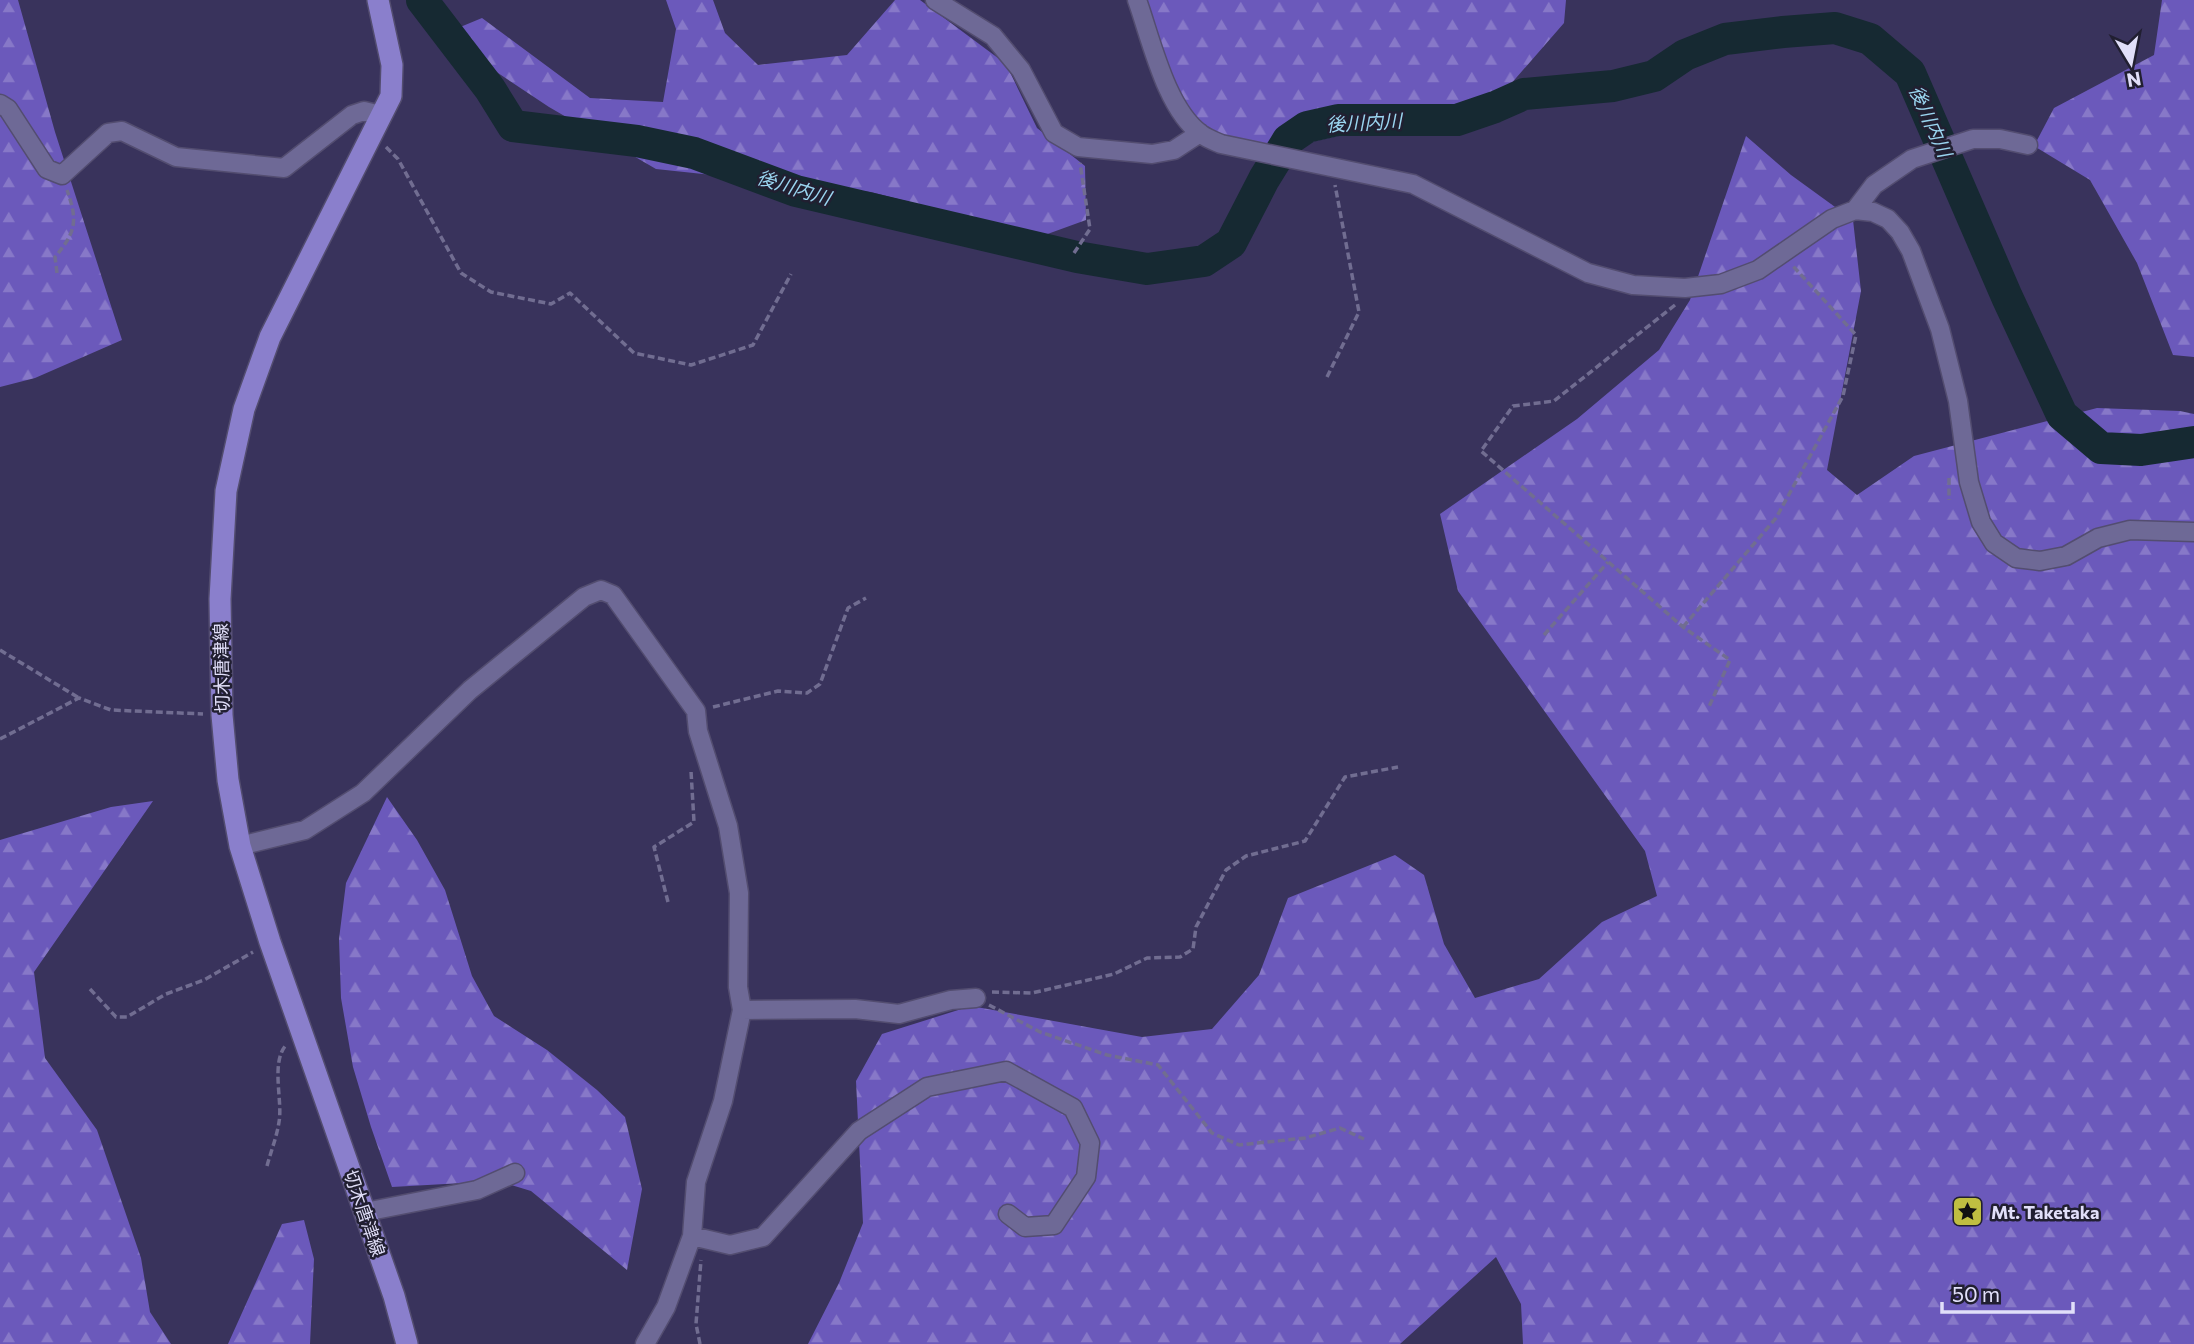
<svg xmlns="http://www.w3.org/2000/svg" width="2194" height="1344" font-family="Commissioner,'Noto Sans JP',sans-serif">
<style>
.forest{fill:url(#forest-firs)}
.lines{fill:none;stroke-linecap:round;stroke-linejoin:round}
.river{stroke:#162932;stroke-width:32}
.minor-casing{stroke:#534d70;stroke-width:21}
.major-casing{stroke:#534d70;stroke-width:24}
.path{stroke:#716d91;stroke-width:3.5;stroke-dasharray:7 3.5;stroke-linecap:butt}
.minor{stroke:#6e6996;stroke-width:18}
.major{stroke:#8a7fcc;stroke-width:21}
.labels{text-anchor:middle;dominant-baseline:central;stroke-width:5;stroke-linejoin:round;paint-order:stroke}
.street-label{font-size:18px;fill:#e1dff9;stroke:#211f31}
.poi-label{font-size:18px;font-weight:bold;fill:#e1dff9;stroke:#211f31;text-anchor:start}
.water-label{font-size:19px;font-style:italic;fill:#9ad5f0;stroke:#211f31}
</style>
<defs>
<pattern id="forest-firs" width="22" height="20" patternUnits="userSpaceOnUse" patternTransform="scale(1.75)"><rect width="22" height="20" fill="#6b59bb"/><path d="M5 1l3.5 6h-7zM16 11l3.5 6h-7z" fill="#8778c8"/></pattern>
</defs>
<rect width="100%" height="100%" fill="#39335c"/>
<path class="forest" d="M0,0H18L55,132L122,340L35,378L0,387Z
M666,0H713L725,33L758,65L847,55L895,0H920L1006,64L1037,128L1085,166L1086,220L1042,236L871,192L656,169L549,107L441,35L482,18L590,98L663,102L676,29Z
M1131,0H1566L1564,23L1496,101L1243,157L1181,117Z
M2162,0H2194V357L2173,355L2137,263L2090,180L2034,146L2054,108L2154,55Z
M1746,136L1791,175L1853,220L1861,291L1827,470L1857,495L1914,456L2097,408L2180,411L2194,414V1344H1523L1521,1304L1496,1257L1400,1344H808L839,1283L863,1223L856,1081L882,1034L971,1006L1142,1037L1212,1029L1259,975L1288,898L1395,855L1424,875L1444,944L1475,998L1539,979L1602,922L1657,896L1645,851L1458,591L1440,514L1577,419L1659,350L1690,300Z
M387,797L417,840L445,890L472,976L494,1016L547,1050L597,1090L625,1117L642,1189L627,1270L531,1191L498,1181L392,1187L371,1127L353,1067L341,998L339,939L346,883Z
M153,801L34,972L45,1058L97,1130L141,1258L150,1312L171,1344H0V840L111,807Z
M304,1220L314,1259L310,1344H228L282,1224Z"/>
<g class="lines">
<path class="river" d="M422,0L490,89L513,126L637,141L694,153L796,191L1077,257L1147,269L1204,261L1231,243L1264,179L1288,140L1307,127L1338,120H1457L1495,107L1524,94L1613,86L1654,76L1685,55L1725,39L1783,32L1835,28L1870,39L1910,73L2007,297L2062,415L2101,448L2141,450L2194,442"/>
<defs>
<path id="minor" d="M935,0L993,36L1021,70L1054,133L1078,147L1152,154L1174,150L1200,133
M1137,0C1151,39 1166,109 1201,134C1206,138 1214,141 1221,144L1413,184L1588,273L1633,285L1685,288L1721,284L1758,270L1832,219L1855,210L1873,212L1888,219L1900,232L1911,251L1940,329L1958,401L1969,482L1981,522L1994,543L2016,558L2040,561L2066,556L2098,538L2130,530L2194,532
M0,104L8,109L47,169L62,175L108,133L122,131L176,157L284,168L352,115L364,111L381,115
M1855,210L1874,185L1912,159L1973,139H2000L2028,145
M240,846L305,830L363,793L470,690L584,597L601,590L613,595L696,711L698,731L728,826L739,893L738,987L742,1010L723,1101L696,1182L692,1236L666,1307L645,1344
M742,1010L855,1009L899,1014L951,1000L976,998
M365,1212L477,1190L515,1173
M692,1236L730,1245L763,1237L859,1131L927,1087L1006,1071L1073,1108L1090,1143L1086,1177L1054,1225L1025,1227L1008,1214"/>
<path id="major" d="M378,0L392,65L391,96L270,337L244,409L226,491L220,599L222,715L228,780L240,846L270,942L394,1296L407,1344"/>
</defs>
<use href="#minor" class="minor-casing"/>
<use href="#major" class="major-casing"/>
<path class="path" d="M386,147L398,159L461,273L491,292L551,304L570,293L634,353L691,365L753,345L791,274
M1074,253L1090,229L1080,163
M57,273L55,257C76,232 78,221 67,190
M1675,305L1554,401L1513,406L1481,451L1683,627L1730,660L1708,709
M1327,377L1359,312L1335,185
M1949,478V500
M1683,627L1776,518L1843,396L1856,335L1792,265
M1544,635L1608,562
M0,650L79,698
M713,707L778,691L807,693L820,684L848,608L866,598
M0,739L79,698L111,710L203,714
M668,902L654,847L694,822L691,771
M90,989L116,1017H127L166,994L204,980L253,952
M992,992L1032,993L1114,974L1147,958L1180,957L1193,949L1196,927L1226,870L1246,856L1305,841L1345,777L1398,767
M989,1005L1040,1032L1107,1055L1158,1065L1212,1133L1239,1145L1305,1138L1340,1128L1364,1139
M267,1166C271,1151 277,1136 279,1122C283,1101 270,1061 287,1044
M700,1344L696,1324L701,1260"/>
<use href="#minor" class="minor"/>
<use href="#major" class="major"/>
</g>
<defs>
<symbol id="sight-square" viewBox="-11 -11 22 22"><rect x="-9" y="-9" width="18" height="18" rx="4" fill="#bfbe41" stroke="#211f31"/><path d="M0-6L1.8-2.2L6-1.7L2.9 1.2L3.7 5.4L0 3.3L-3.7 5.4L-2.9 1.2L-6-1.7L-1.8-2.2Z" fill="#111"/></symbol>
</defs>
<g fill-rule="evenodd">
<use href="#sight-square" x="1950" y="1194" width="35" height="35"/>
</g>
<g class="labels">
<g class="street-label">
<text transform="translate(221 668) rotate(-91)">切木唐津線</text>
<text transform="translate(365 1213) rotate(71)">切木唐津線</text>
</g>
<g class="poi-label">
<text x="1991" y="1212">Mt. Taketaka</text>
</g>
<g class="water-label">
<text transform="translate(1931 121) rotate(66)">後川内川</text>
<text transform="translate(1364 122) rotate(-3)">後川内川</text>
<text transform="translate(794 187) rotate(17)">後川内川</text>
</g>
</g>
<g transform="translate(2131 63) rotate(170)" stroke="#211f31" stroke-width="5" paint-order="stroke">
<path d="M0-5L12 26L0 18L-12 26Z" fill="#e1dff9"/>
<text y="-10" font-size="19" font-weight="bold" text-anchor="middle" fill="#e1dff9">N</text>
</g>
<path d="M1942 1302v10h131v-10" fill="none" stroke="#e1dff9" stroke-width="3.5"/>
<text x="1952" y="1302" font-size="21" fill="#e1dff9" stroke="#211f31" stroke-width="5" paint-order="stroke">50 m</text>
</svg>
